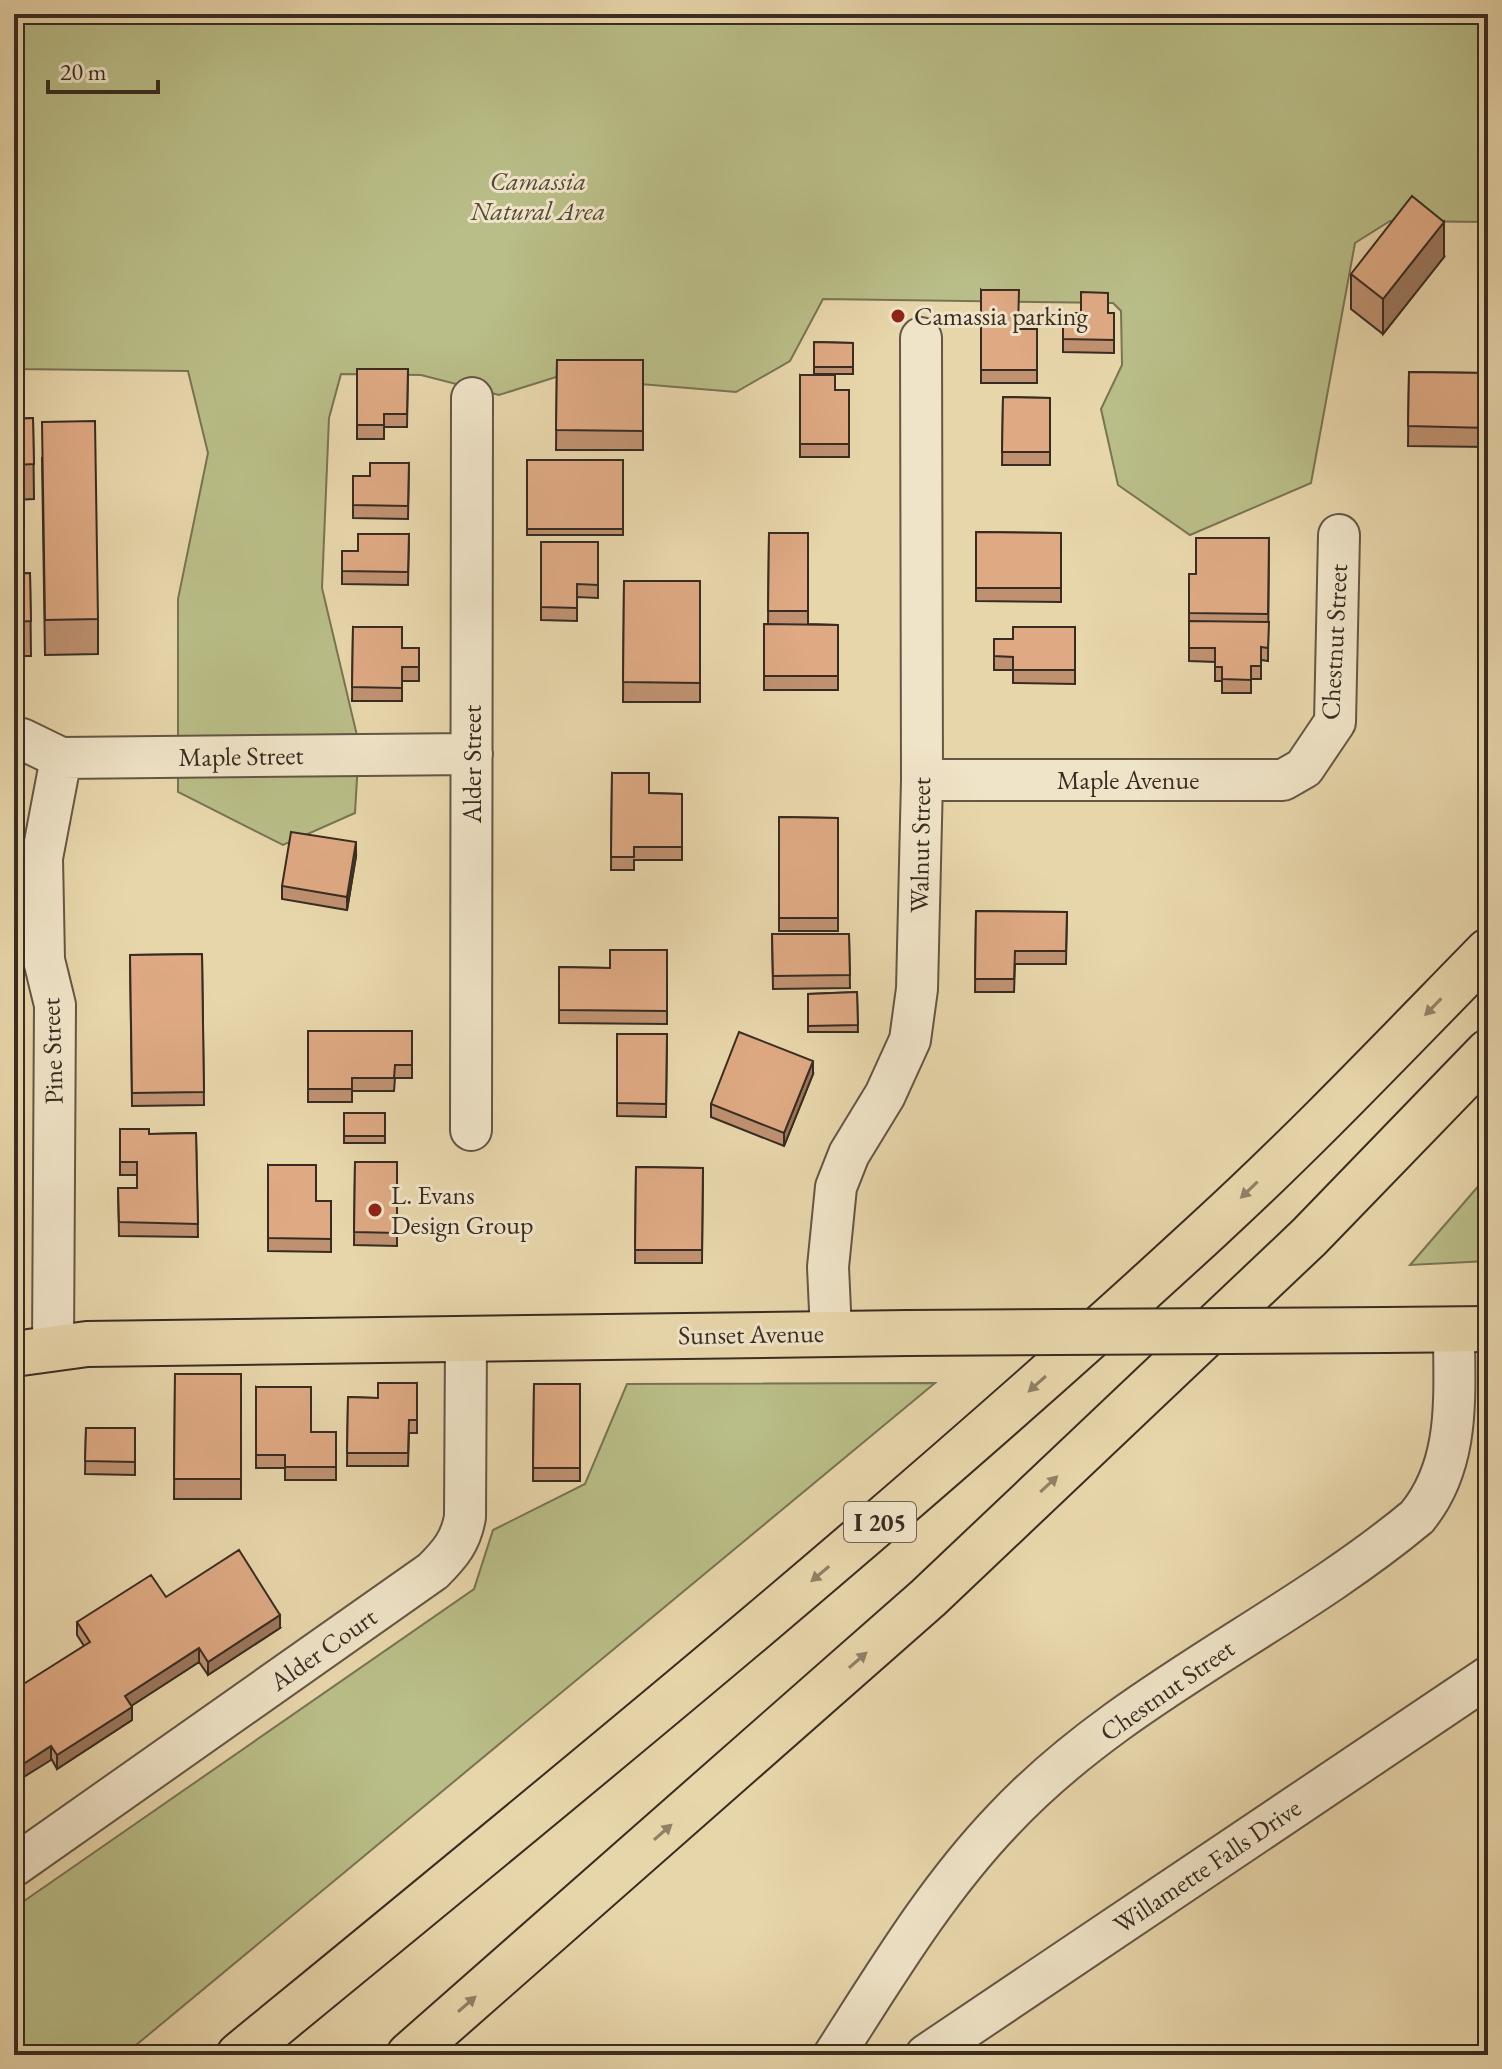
<svg xmlns="http://www.w3.org/2000/svg" width="1502" height="2069" font-family="'EB Garamond',serif">
<style>
.green{fill:#b9bd87;stroke:#787454;stroke-width:2}
.lines{fill:none;stroke-linecap:round;stroke-linejoin:round}
.minor-casing{stroke:#645644;stroke-width:44}
.major-casing{stroke:#382c22;stroke-width:48}
.highway-casing{stroke:#382c22;stroke-width:48}
.minor{stroke:#f0e4c8;stroke-width:40}
.major{stroke:#e8d6ab;stroke-width:44}
.highway{stroke:#e8d6ab;stroke-width:44}
.major-bridge-casing{stroke:#382c22;stroke-width:48;stroke-linecap:butt}
.major-bridge{stroke:#e8d6ab;stroke-width:44}
.wall{fill:#bf9171;stroke:#382c22;stroke-width:2}
.shaded-wall{fill:#9b765c;stroke:#382c22;stroke-width:2}
.building{fill:#dea983;stroke:#382c22;stroke-width:2}
.oneway{fill:#908166}
.poi-dot{fill:#8f2418;stroke:#f0e4c8;stroke-width:3}
.labels{text-anchor:middle;dominant-baseline:central;stroke-width:6;stroke-linejoin:round;paint-order:stroke}
.shield{fill:#f0e4c8;stroke:#6f6354;stroke-width:2}
.shield-label{font-size:24px;font-weight:bold;fill:#382c22}
.park-label{font-size:26px;font-style:italic;fill:#524936;stroke:#f0e4c8}
.poi-label{font-size:26px;fill:#382c22;stroke:#f0e4c8;text-anchor:start}
.street-label{font-size:26px;fill:#382c22;stroke:#f0e4c8}
</style>
<rect width="100%" height="100%" fill="#e8d6ab"/>
<filter id="stains"><feTurbulence type="fractalNoise" baseFrequency=".0025" numOctaves="4"/><feColorMatrix values="0 0 0 0 .2 0 0 0 0 .09 0 0 0 0 .02 0 0 0 .5 -.17"/></filter>
<radialGradient id="worn" r=".72"><stop offset=".6" stop-color="#630" stop-opacity="0"/><stop offset="1" stop-color="#630" stop-opacity=".3"/></radialGradient>
<path class="green" d="M14,14H1488V222L1390,221L1355,243L1311,483L1190,535L1118,485L1101,409L1122,365L1121,311L1113,303L823,299L790,361L736,392L556,377L499,395L421,375L341,374L329,418L322,588L359,744L355,813L283,845L178,792V599L208,453L188,371L14,369Z
M1488,1175V1261L1410,1265Z
M935,1383L124,2055H14V1908L474,1589L493,1530L585,1484L627,1384Z"/>
<g class="lines">
<defs>
<path id="minor" d="M14,739H22L61,758L472,754
M922,780H1283L1304,768L1335,722L1339,535
M471,1130L472,398
M831,1332L828,1267L836,1187L849,1154L885,1095L910,1040L917,989L922,780L921,338
M53,1347L55,1005L44,960L42,858L61,758
M14,1866L433,1571C450,1554 461,1541 465,1517L466,1339
M834,2055C886,1974 936,1890 1003,1820C1121,1694 1286,1626 1417,1517C1461,1463 1454,1396 1454,1330
M926,2055L1488,1677"/>
<path id="major" d="M1385,1330L1488,1329
M14,1354L87,1344L907,1333"/>
<path id="highway" d="M239,2055C567,1786 897,1517 1209,1229C1306,1140 1396,1045 1488,951
M409,2055L928,1598L1309,1237L1488,1052"/>
</defs>
<use href="#minor" class="minor-casing"/>
<use href="#major" class="major-casing"/>
<use href="#highway" class="highway-casing"/>
<use href="#minor" class="minor"/>
<use href="#major" class="major"/>
<use href="#highway" class="highway"/>
<defs>
<path id="major-bridge" d="M907,1333L1385,1330"/>
</defs>
<use href="#major-bridge" class="major-bridge-casing"/>
<use href="#major-bridge" class="major-bridge"/>
</g>
<path class="wall" d="M1444,257L1383,334L1351,309V274Z
M981,290L1019,329H1037V383H981Z
M1063,313H1114V353L1063,352Z
M814,342L853,343V374H814Z
M557,360H643V450H556Z
M357,369H408L407,427H384V439H357Z
M1409,372L1488,373V447L1408,446Z
M800,375L835,390H849V457H800Z
M1003,397L1050,398V465H1002Z
M33,418L34,499L14,500V419Z
M42,457L98,619V654L45,655Z
M527,460H623V535H527Z
M409,463L408,519L353,518V476H370Z
M976,532L1061,533V602L976,601Z
M769,533H808V624L838,625V690H764V624H768Z
M409,534L408,585L342,584V551H358Z
M1269,538L1268,661L1261,660V679H1251V693H1222V681H1215V662L1189,661V613L1196,574Z
M541,542H598V598L577,597V621L541,620Z
M30,573L31,656H14V574Z
M624,581H700V702H623Z
M353,627L402,648H419V681H402V701H352Z
M1075,627V684L1013,683V670H994V639H1013Z
M612,773L649,793L682,794V860H634V870H611Z
M779,817L838,818V931H779Z
M356,856L347,910L282,899V886Z
M976,911L1067,912L1066,964H1015L1014,992H975Z
M772,934H849L850,988L773,989Z
M667,950V1024L559,1023V967L610,968Z
M202,954L204,1105L132,1106L130,955Z
M857,992L858,1032H808V994Z
M308,1031H412V1078H395L394,1091H352V1102H308Z
M617,1034H667L666,1117L617,1116Z
M813,1074L784,1146L711,1117V1104Z
M344,1113H385V1143H344Z
M120,1129L149,1134L196,1133L198,1237L119,1236L118,1188H137V1175H120Z
M355,1162H397V1246L354,1245Z
M268,1165L316,1201H331V1252L268,1251Z
M636,1167L703,1168L702,1263H635Z
M175,1374H241V1499H174Z
M417,1383V1433H409L408,1466H347L348,1397L378,1398Z
M534,1384H580V1481H533Z
M256,1387L311,1432H336V1480H285V1468H256Z
M86,1428H135V1475L85,1474Z
M166,1597L280,1628L208,1675L199,1662L131,1706L132,1720L57,1769L14,1691L84,1646L77,1635V1622Z"/>
<path class="shaded-wall" d="M1444,222V257L1383,334V299Z
M356,842V856L347,910V897Z
M813,1061V1074L784,1146V1133Z
M280,1615V1628L208,1675V1662Z
M199,1648V1662L125,1710V1696Z
M132,1707V1720L57,1769V1755Z
M51,1746V1760L14,1783V1770Z"/>
<path class="building" d="M1412,196L1444,222L1383,299L1351,274Z
M1486,232H1488V258H1485Z
M981,290H1019L1018,329H1037V370H981Z
M1081,292L1108,293V313H1114V340L1063,339V313H1081Z
M814,342L853,343V367H814Z
M557,360H643V431L556,430Z
M357,369H408L407,414H384V425H357Z
M1409,372L1488,373V428L1408,426Z
M800,375H835V390H849V444H800Z
M1003,397L1050,398V452H1002Z
M33,418L34,464L14,465V419Z
M95,421L98,619L45,620L42,422Z
M527,460H623V529H527Z
M370,463H409L408,506L353,505V476H370Z
M976,532L1061,533V588H976Z
M769,533H808V611H768Z
M358,534H409L408,572L342,571V551H358Z
M1196,538H1269L1268,614L1189,613V574H1196Z
M541,542H598V585L577,584V608L541,607Z
M30,573L31,621L14,622V574Z
M624,581H700V683L623,682Z
M1189,621L1269,622L1268,648L1261,647V666H1251V680L1222,679V667H1215V648H1189Z
M764,624L838,625V676H764Z
M353,627H402V648H419V667H402V688L352,687Z
M1013,627H1075V670H1013V657L994,656V639H1013Z
M612,773H649V793L682,794V847H634V857H611Z
M779,817L838,818V918H779Z
M291,832L356,842L347,897L282,886Z
M976,911L1067,912L1066,951H1015L1014,979H975Z
M772,934H849L850,975L773,976Z
M610,950H667V1011L559,1010V967L610,968Z
M202,954L204,1092L132,1093L130,955Z
M857,992L858,1025L808,1026V994Z
M308,1031H412V1065H395L394,1078H352V1089H308Z
M739,1032L813,1061L784,1133L711,1104Z
M617,1034H667L666,1104L617,1103Z
M344,1113H385V1136H344Z
M120,1129H149V1134L196,1133L198,1224L119,1222L118,1188H137V1162H120Z
M355,1162H397V1233L354,1232Z
M268,1165H316V1201H331V1239L268,1238Z
M636,1167L703,1168L702,1250H635Z
M175,1374H241V1479H174Z
M378,1383H417V1420H409L408,1453H347L348,1397L378,1398Z
M534,1384H580V1468H533Z
M256,1387H311V1432H336V1467H285V1455H256Z
M86,1428H135V1462L85,1461Z
M239,1550L280,1615L208,1662L199,1648L125,1696L132,1707L57,1755L51,1746L14,1770V1690L90,1642L77,1622L151,1575L166,1597Z"/>
<defs><path id="oneway-solid" d="M-6-.8H1V-3.2L6.5 0L1 3.2V.8H-6Z" transform="scale(2)"/></defs>
<g class="oneway">
<use href="#oneway-solid" transform="translate(1433 1007) rotate(134)"/>
<use href="#oneway-solid" transform="translate(1249 1190) rotate(136)"/>
<use href="#oneway-solid" transform="translate(1037 1384) rotate(138)"/>
<use href="#oneway-solid" transform="translate(1049 1484) rotate(-43)"/>
<use href="#oneway-solid" transform="translate(820 1574) rotate(140)"/>
<use href="#oneway-solid" transform="translate(858 1660) rotate(-41)"/>
<use href="#oneway-solid" transform="translate(663 1832) rotate(-41)"/>
<use href="#oneway-solid" transform="translate(467 2004) rotate(-41)"/>
</g>
<g class="poi-dot">
<circle cx="898" cy="316" r="8"/>
<circle cx="375" cy="1210" r="8"/>
</g>
<g class="labels">
<rect class="shield" x="844" y="1502" width="72" height="40" rx="6"/>
<g class="shield-label">
<text x="880" y="1522">I 205</text>
</g>
<g class="park-label">
<text x="538" y="181">Camassia<tspan x="538" dy="30">Natural Area</tspan></text>
</g>
<g class="poi-label">
<text x="914" y="316">Camassia parking</text>
<text x="391" y="1195">L. Evans<tspan x="391" dy="30">Design Group</tspan></text>
</g>
<g class="street-label">
<text transform="translate(1334 642) rotate(-87)">Chestnut Street</text>
<text transform="translate(241 756) rotate(-1)">Maple Street</text>
<text transform="translate(472 764) rotate(-90)">Alder Street</text>
<text x="1128" y="780">Maple Avenue</text>
<text transform="translate(920 845) rotate(-89)">Walnut Street</text>
<text transform="translate(52 1051) rotate(-92)">Pine Street</text>
<text transform="translate(751 1334) rotate(-1)">Sunset Avenue</text>
<text transform="translate(323 1649) rotate(-35)">Alder Court</text>
<text transform="translate(1167 1690) rotate(-35)">Chestnut Street</text>
<text transform="translate(1207 1866) rotate(-34)">Willamette Falls Drive</text>
</g>
</g>
<rect width="1502" height="2069" fill="none" stroke="#e8d6ab" stroke-width="48"/>
<rect x="16" y="16" width="1470" height="2037" fill="none" stroke="#382c22" stroke-width="4"/>
<rect x="24" y="24" width="1454" height="2021" fill="none" stroke="#382c22" stroke-width="2"/>
<path d="M48 80v12h110v-12" fill="none" stroke="#382c22" stroke-width="4"/>
<text x="60" y="80" font-size="24" fill="#382c22" stroke="#f0e4c8" stroke-width="6" paint-order="stroke">20 m</text>
<rect width="100%" height="100%" filter="url(#stains)"/>
<rect width="100%" height="100%" fill="url(#worn)"/>
</svg>
